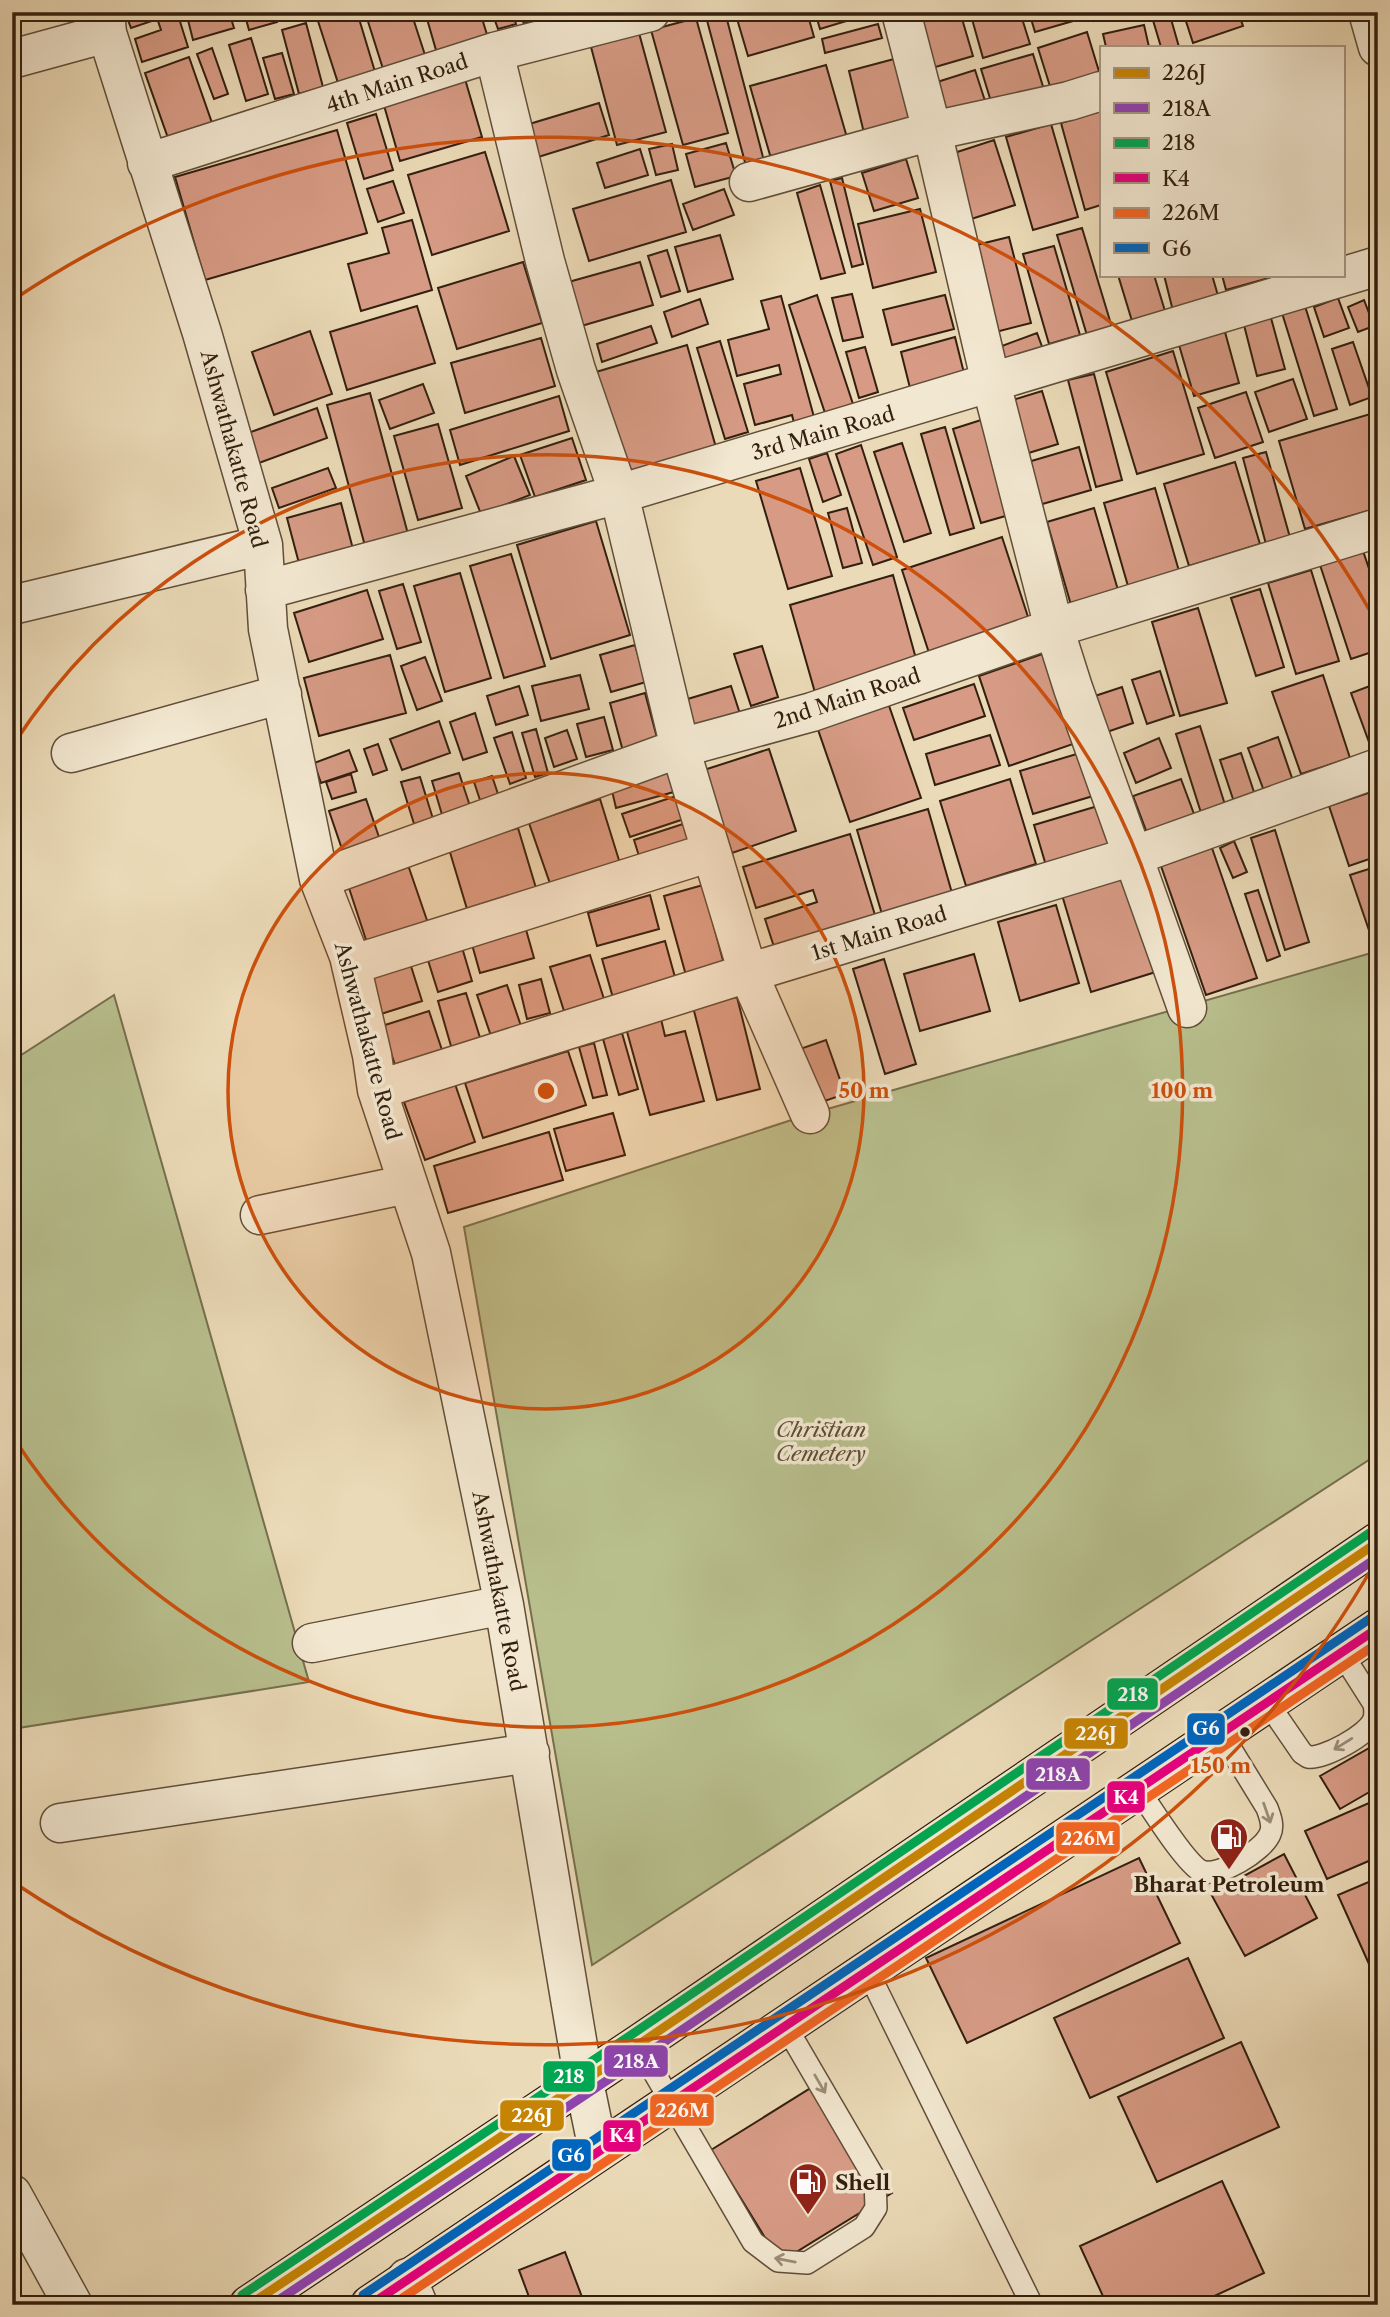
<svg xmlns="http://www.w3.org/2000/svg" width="1390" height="2317" font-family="'Libre Caslon Text',serif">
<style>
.green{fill:#b8bf8d;stroke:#766f4e;stroke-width:2}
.building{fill:#d79b85;stroke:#331f0f;stroke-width:2}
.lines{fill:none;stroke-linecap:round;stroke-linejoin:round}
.lane-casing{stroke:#614e39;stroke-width:24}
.street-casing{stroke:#614e39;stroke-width:41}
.highway-casing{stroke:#331f0f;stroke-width:41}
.lane{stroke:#f2e7d0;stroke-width:21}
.street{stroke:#f2e7d0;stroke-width:38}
.highway{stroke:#e6bd7c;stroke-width:38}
.bus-1-casing{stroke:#f2e7d0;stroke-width:14}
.bus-2-casing{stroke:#f2e7d0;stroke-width:14}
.bus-3-casing{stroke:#f2e7d0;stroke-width:14}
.bus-4-casing{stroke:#f2e7d0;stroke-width:14}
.bus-5-casing{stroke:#f2e7d0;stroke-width:14}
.bus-6-casing{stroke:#f2e7d0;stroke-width:14}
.bus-1{stroke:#c68404;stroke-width:9}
.bus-2{stroke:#8e44ad;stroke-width:9}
.bus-3{stroke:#00a651;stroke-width:9}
.bus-4{stroke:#e5007d;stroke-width:9}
.bus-5{stroke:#f26522;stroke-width:9}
.bus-6{stroke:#0065bd;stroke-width:9}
.oneway{stroke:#9c8d79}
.ring{fill:none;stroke:#cd500c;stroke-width:3.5}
.bus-dot{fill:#331f0f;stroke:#f2e7d0;stroke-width:2.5}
.labels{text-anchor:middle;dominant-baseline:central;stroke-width:7;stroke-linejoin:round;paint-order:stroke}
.street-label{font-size:21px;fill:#331f0f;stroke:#f2e7d0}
.park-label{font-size:21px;font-style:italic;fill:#5b4f35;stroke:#f2e7d0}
.poi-label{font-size:21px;font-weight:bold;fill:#331f0f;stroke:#f2e7d0}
.centre{fill:#cd500c;stroke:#f2e7d0;stroke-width:3.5}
.ring-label{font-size:21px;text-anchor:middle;font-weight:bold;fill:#cd500c;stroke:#f2e7d0;stroke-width:7;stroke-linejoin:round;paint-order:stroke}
.line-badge{stroke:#f2e7d0;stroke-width:2.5}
.badge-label{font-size:19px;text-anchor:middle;font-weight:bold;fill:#fff}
</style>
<rect width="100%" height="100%" fill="#ebdab7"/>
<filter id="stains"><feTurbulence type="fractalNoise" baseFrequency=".00286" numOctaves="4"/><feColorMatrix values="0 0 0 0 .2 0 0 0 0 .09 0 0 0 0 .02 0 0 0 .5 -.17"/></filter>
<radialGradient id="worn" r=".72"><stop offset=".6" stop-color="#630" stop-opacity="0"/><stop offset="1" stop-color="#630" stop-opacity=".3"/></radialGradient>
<path class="green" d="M1378,951V1454L592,1965L464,1227L810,1114Z
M114,995L309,1682L12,1729V1061Z"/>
<path class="building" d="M125,12H148L152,21L131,28Z
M155,12H177L188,47L142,62L135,39L161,30Z
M186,12H229L234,28L193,40Z
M244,12H274L277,22L249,30Z
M336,12H357L376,75L339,86L317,18Z
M365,12H411L426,58L384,72Z
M425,12H480L489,41L438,57Z
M492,12H512L516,24L498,29Z
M520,12H539L541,18L524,24Z
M725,12L764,161L746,166L705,13Z
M735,12H807L814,37L748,56Z
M815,12H876L820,29Z
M951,12H960L973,56L932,68L918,22Z
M970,12H1020L1030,44L983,58Z
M1029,12H1078L1080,19L1035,32Z
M1091,12H1124L1094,21Z
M1169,12L1179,47H1161L1152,17Z
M1183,12H1238L1243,26L1193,43Z
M696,18L728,133L683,145L651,30Z
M306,23L323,87L299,94L282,30Z
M878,24L882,38L825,53L822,39Z
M1144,25L1149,47H1106L1103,34Z
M1087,32L1101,78L1053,96L1038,48Z
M639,33L666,132L617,145L591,47Z
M251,38L268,94L246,101L229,45Z
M212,48L228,94L214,99L197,54Z
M282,53L294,94L275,99L263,58Z
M1033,54L1045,93L993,108L981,69Z
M189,57L212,123L168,138L145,73Z
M894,59L910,121L864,133L849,71Z
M826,65L848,141L772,162L750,86Z
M975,70L987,107L943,121L931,84Z
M465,79L482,137L400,161L383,102Z
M599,103L609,135L535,158L526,125Z
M1101,111V205L1085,210L1061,123Z
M376,114L393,170L364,179L347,123Z
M1051,124L1078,217L1033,230L1006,137Z
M337,130L367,233L205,280L175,177Z
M994,140L1015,205L965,221L945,156Z
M726,143L736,176L695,187L686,154Z
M672,144L678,170L656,175L649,149Z
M640,149L648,175L605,188L597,163Z
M485,152L509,231L432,255L408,175Z
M906,159L918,198L874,211L862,173Z
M842,178L863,264L852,267L830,181Z
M671,180L686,232L589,261L573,209Z
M393,181L404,213L378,222L367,189Z
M820,185L845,273L821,279L797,193Z
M724,189L734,215L693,230L683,204Z
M920,209L936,272L873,288L858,224Z
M412,220L432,290L361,311L348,264L389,253L382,228Z
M1082,228L1114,334L1089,342L1057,235Z
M720,235L733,279L688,292L675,247Z
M1009,237L1031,323L984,335L964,248Z
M1054,246L1080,335L1049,344L1023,254Z
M667,250L680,291L661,297L648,256Z
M523,262L542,323L457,349L438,288Z
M640,262L653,305L578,327L565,283Z
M1118,275H1154L1165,311L1132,321Z
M1164,275H1212L1219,299L1173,311Z
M1222,275H1268L1269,278L1226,290Z
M852,294L863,337L843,341L832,298Z
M817,295L853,404L825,413L789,305Z
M945,295L954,329L892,345L883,310Z
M781,296L814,417L794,423L792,415L755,425L744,384L781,374L779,365L737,376L728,340L769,329L761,301Z
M1338,298L1349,328L1324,337L1314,307Z
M700,299L708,324L672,337L664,312Z
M1364,300L1374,326L1358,332L1348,307Z
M417,306L435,363L347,390L330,332Z
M1305,306L1337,409L1314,416L1282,313Z
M1271,318L1285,369L1257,376L1244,325Z
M651,326L657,343L602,362L597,344Z
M310,331L332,394L274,415L252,352Z
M1225,332L1239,383L1194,396L1179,345Z
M1037,333L1044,352L1005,366L999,347Z
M955,337L964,373L910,388L901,352Z
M541,338L555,386L465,413L451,363Z
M720,341L748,432L725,439L697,348Z
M1353,342L1372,397L1350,405L1332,349Z
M687,345L717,451L627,477L596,372Z
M865,347L878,392L859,398L846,352Z
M1173,351L1204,454L1137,474L1106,372Z
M1094,374L1122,480L1096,487L1068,380Z
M1293,379L1307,419L1269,432L1255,392Z
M423,384L434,413L390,429L379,400Z
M1042,391L1058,444L1022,455L1006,402Z
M1246,392L1263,442L1215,458L1198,408Z
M370,393L408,534L365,546L327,405Z
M559,396L569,431L460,465L450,430Z
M317,408L327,438L259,463L248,433Z
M1377,412L1378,508L1305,529L1279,441Z
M981,420L1009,515L981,523L953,429Z
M438,424L462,508L418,520L394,436Z
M945,427L974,528L950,535L921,434Z
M572,438L586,480L535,497L520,455Z
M902,443L931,533L904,542L874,452Z
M861,445L897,557L873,565L836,454Z
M1079,447L1091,490L1039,505L1028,462Z
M1266,452L1291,541L1267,548L1243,458Z
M827,453L841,495L823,502L809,459Z
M514,456L530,495L481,514L466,476Z
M1235,462L1260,544L1189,566L1164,484Z
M328,468L336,488L279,508L272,488Z
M800,468L832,576L788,589L756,481Z
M1155,488L1179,571L1128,586L1104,503Z
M341,503L354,553L300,567L287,518Z
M847,508L862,563L843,568L828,513Z
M1094,508L1118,590L1071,605L1047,522Z
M596,521L630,635L551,659L517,545Z
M1002,537L1031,626L931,659L902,570Z
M1363,551L1378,595V650L1351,659L1320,565Z
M511,554L545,666L504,678L470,566Z
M1311,570L1339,661L1296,674L1268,583Z
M460,573L491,678L445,692L414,586Z
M893,575L918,666L816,696L790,605Z
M403,584L421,642L397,649L379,591Z
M1260,589L1284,667L1256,676L1231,598Z
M367,590L383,639L309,662L294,613Z
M1198,608L1227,703L1180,716L1152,622Z
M635,645L646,682L611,692L600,655Z
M762,646L778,697L751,706L734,654Z
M1048,652L1079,742L1009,766L979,676Z
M390,655L406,713L319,736L304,678Z
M425,657L442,701L417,710L401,666Z
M1160,671L1174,715L1147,724L1132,680Z
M580,675L589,709L541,721L532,686Z
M1323,675L1350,758L1301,774L1272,692Z
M1378,683V751L1373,753L1351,693Z
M974,684L985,716L914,740L903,708Z
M519,686L528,715L496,725L487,696Z
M731,686L742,720L691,736L681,701Z
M1122,687L1133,723L1107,732L1095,696Z
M645,693L659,745L624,755L610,703Z
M886,697L921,798L850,822L815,721Z
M475,713L487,752L463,760L450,722Z
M604,717L613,750L586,757L577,724Z
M439,721L450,753L402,770L390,739Z
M1200,726L1227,811L1203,819L1176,734Z
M536,729L548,773L535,777L522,733Z
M567,730L577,759L554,767L545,738Z
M512,732L526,778L510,784L494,738Z
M990,735L1000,765L935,785L926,754Z
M1278,737L1293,781L1264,791L1248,748Z
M1159,738L1171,768L1136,783L1124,753Z
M378,744L387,770L373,775L364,749Z
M769,749L796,831L732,853L704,770Z
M349,750L357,771L321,783L314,763Z
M1080,753L1093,796L1033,814L1020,771Z
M1241,753L1256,798L1235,805L1220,760Z
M673,759L681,790L616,808L609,778Z
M459,773L471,809L443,818L432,781Z
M351,774L356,792L332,799L326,782Z
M492,776L500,800L482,806L474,782Z
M420,777L434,822L415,827L401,782Z
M1010,779L1036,864L966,886L940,801Z
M1181,779L1194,814L1147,833L1133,796Z
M1377,790L1378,856L1349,866L1329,806Z
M682,794L690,817L630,837L622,814Z
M366,799L380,840L343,852L329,811Z
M600,799L623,873L554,895L529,823Z
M1101,805L1114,848L1047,869L1034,825Z
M928,809L954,900L884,921L857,830Z
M689,822L699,850L643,869L634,840Z
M518,828L539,898L470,919L449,849Z
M1275,830L1309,942L1285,950L1251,838Z
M850,834L875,915L774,947L765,919L817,902L813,890L756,908L743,867Z
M1234,841L1247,872L1233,878L1220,848Z
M1212,848L1257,978L1206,995L1161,866Z
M408,865L430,929L369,949L348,885Z
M1378,866V940L1373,942L1350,875Z
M1130,874L1159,971L1091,992L1062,895Z
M703,885L725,968L687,979L664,896Z
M1258,890L1280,956L1267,961L1245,894Z
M650,895L659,929L597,946L588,913Z
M1056,905L1079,983L1020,1001L998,922Z
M525,926L534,958L480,973L471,941Z
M665,941L678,988L615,1005L602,959Z
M461,944L472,981L438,992L426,954Z
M974,954L990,1011L920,1031L904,974Z
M590,955L604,999L564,1011L550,967Z
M884,959L916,1064L885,1074L853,969Z
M410,963L422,1001L381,1014L370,975Z
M541,979L550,1013L527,1019L519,985Z
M507,985L521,1026L491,1036L477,995Z
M466,993L482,1044L453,1053L438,1001Z
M737,997L760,1089L717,1100L693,1007Z
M429,1011L444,1056L397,1071L382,1026Z
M661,1019L665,1036L685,1031L704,1101L650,1115L626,1028Z
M622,1033L638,1089L619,1095L603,1039Z
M826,1040L845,1094L816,1104L797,1050Z
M594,1043L607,1095L593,1098L579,1047Z
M568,1051L586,1105L483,1138L465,1083Z
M455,1084L475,1142L425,1160L404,1102Z
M613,1113L625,1155L566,1171L554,1129Z
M549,1132L563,1180L448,1213L434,1166Z
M1378,1743V1787L1340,1809L1320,1776Z
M1378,1799V1857L1327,1879L1305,1831Z
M1284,1854L1317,1918L1245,1956L1211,1894Z
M1139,1858L1180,1943L967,2043L926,1958Z
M1378,1878V1984L1338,1895Z
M1188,1958L1224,2038L1090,2098L1054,2018Z
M1241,2042L1279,2127L1157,2182L1118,2097Z
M822,2081L892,2193L780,2262L711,2150Z
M1222,2181L1264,2273L1195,2305H1107L1080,2246Z
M565,2252L585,2305H532L519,2270Z"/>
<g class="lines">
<defs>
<path id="lane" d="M1267,1702L1302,1753L1308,1757C1324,1759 1367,1735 1373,1721C1376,1715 1375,1710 1374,1704L1341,1652
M1138,1789C1150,1806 1185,1863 1201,1871C1219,1878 1263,1851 1270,1834C1274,1826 1270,1816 1267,1808L1221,1733
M867,1970L1032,2305
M638,2045L753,2242L778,2261L807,2263L864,2227L876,2208L875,2179L785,2025"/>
<path id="street" d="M105,12L107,33L202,333L263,545L268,629L319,879L349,956L372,1055L377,1090L431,1253L504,1605L584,2082L598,2150
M901,12L932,131L991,383L1054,628L1073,688L1187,1008
M1368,12L1378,47
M494,52L545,261L576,370L619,494L680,748L748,973L810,1114
M12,59L107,33
M147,163L494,52L650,12
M749,182L932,131L1069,101L1101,91
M265,590L619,494L1378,266
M12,605L263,545
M71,753L282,694
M319,879L680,748L812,712L1054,628L1378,528
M351,965L711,852
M377,1090L748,973L1133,856L1378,768
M260,1215L408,1184
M312,1643L504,1605
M60,1823L530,1753
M12,2194L73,2305
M407,2278L418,2305"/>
<path id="highway" d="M249,2305L638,2045L1378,1542
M370,2305L1378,1628"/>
</defs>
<use href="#lane" class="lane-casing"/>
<use href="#street" class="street-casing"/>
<use href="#highway" class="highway-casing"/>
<use href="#lane" class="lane"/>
<use href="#street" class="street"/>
<use href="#highway" class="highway"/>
<defs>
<path id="bus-1" d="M249,2305L638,2045L1378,1542"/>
<path id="bus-2" d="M271,2305L645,2055L1378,1557"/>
<path id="bus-3" d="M242,2295L631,2035L1371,1532"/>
<path id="bus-4" d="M370,2305L1378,1628"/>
<path id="bus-5" d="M392,2305L1378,1643"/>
<path id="bus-6" d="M363,2295L1371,1618"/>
</defs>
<use href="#bus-1" class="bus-1-casing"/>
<use href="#bus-2" class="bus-2-casing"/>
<use href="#bus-3" class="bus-3-casing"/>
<use href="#bus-4" class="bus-4-casing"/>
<use href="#bus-5" class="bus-5-casing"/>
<use href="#bus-6" class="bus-6-casing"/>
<use href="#bus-1" class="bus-1"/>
<use href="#bus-2" class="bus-2"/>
<use href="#bus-3" class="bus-3"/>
<use href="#bus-4" class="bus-4"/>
<use href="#bus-5" class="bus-5"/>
<use href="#bus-6" class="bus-6"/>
</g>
<defs><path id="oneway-shaft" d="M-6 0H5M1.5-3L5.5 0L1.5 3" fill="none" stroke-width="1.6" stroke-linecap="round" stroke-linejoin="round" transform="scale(1.75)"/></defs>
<g class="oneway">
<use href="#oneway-shaft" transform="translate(1343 1744) rotate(148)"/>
<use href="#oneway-shaft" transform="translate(1267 1813) rotate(71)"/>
<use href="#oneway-shaft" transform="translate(820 2084) rotate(60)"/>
<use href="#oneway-shaft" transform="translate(785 2260) rotate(-169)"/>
</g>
<circle cx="546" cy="1091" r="318" fill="#cd500c" fill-opacity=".12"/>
<g class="ring">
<circle cx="546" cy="1091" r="318"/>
<path d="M13 745A636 636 0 1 1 13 1437"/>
<path d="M1376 1561A954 954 0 0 1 13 1882M13 300A954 954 0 0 1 1376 621"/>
</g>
<defs>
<symbol id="fuel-pin" viewBox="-11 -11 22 30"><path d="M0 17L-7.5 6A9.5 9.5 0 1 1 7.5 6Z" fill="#8f2418" stroke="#f2e7d0"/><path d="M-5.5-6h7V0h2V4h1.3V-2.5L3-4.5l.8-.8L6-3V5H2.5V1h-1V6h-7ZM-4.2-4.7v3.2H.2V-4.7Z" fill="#fff"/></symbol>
</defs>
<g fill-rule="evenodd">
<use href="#fuel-pin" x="1207" y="1815" width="44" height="60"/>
<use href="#fuel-pin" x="786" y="2160" width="44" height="60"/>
</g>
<circle class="bus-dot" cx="1245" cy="1732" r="6"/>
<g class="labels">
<g class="street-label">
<text transform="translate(397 83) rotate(-18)">4th Main Road</text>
<text transform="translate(823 433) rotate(-16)">3rd Main Road</text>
<text transform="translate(234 449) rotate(75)">Ashwathakatte Road</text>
<text transform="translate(847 698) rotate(-18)">2nd Main Road</text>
<text transform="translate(879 933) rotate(-17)">1st Main Road</text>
<text transform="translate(368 1041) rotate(75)">Ashwathakatte Road</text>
<text transform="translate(499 1591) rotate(79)">Ashwathakatte Road</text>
</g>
<g class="park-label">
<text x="821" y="1429">Christian<tspan x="821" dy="24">Cemetery</tspan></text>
</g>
<g class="poi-label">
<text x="1229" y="1884">Bharat Petroleum</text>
<text x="835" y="2182" text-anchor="start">Shell</text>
</g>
</g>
<circle cx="546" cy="1091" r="10" class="centre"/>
<g class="ring-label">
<text x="864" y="1098">50 m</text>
<text x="1182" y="1098">100 m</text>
<text x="1221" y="1773">150 m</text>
</g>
<g class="line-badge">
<rect x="1106" y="1677" width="53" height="34" rx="7" fill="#00a651"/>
<rect x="1186" y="1712" width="40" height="34" rx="7" fill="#0065bd"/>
<rect x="1063" y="1717" width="66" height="33" rx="7" fill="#c68404"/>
<rect x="1025" y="1757" width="66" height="34" rx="7" fill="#8e44ad"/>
<rect x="1106" y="1780" width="40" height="34" rx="7" fill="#e5007d"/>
<rect x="1055" y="1821" width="66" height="34" rx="7" fill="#f26522"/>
<rect x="603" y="2044" width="66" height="34" rx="7" fill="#8e44ad"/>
<rect x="542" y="2060" width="54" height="33" rx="7" fill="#00a651"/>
<rect x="649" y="2093" width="66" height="34" rx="7" fill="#f26522"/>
<rect x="499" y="2099" width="66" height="33" rx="7" fill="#c68404"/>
<rect x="602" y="2119" width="40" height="34" rx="7" fill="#e5007d"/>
<rect x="551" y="2138" width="41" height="34" rx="7" fill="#0065bd"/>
</g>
<g class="badge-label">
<text x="1133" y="1701">218</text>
<text x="1206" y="1735">G6</text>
<text x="1096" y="1740">226J</text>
<text x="1058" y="1781">218A</text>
<text x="1126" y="1804">K4</text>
<text x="1088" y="1845">226M</text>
<text x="636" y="2068">218A</text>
<text x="569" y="2083">218</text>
<text x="682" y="2117">226M</text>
<text x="532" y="2122">226J</text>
<text x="622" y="2142">K4</text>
<text x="571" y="2162">G6</text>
</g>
<rect width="1390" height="2317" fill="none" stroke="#ebdab7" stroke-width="42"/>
<rect x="14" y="14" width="1362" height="2289" fill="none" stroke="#331f0f" stroke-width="3.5"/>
<rect x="21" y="21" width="1348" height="2275" fill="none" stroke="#331f0f" stroke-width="2"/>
<rect x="1100" y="46" width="245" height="231" fill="#f2e7d0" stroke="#a69783" stroke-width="2"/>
<rect x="1114" y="68" width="35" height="10" fill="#c68404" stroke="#a69783" stroke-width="2"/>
<text x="1162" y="80" font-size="21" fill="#331f0f">226J</text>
<rect x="1114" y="103" width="35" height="10" fill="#8e44ad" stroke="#a69783" stroke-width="2"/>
<text x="1162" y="116" font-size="21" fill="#331f0f">218A</text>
<rect x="1114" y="138" width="35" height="10" fill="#00a651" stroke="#a69783" stroke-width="2"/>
<text x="1162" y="150" font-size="21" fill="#331f0f">218</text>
<rect x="1114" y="173" width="35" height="10" fill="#e5007d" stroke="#a69783" stroke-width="2"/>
<text x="1162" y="186" font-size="21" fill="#331f0f">K4</text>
<rect x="1114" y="208" width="35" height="10" fill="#f26522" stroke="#a69783" stroke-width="2"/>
<text x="1162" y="220" font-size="21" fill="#331f0f">226M</text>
<rect x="1114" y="243" width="35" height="10" fill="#0065bd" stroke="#a69783" stroke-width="2"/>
<text x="1162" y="256" font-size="21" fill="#331f0f">G6</text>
<rect width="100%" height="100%" filter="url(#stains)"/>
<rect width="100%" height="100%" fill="url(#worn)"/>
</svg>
